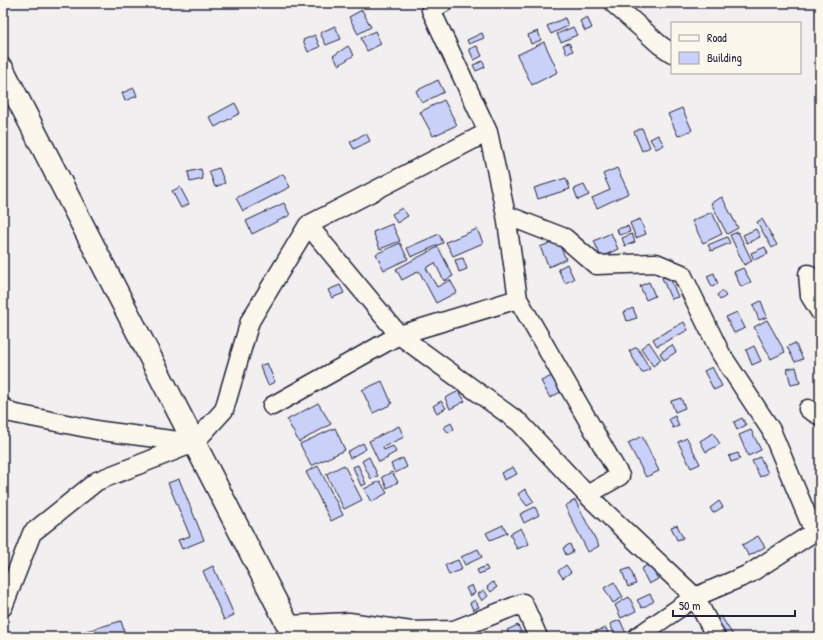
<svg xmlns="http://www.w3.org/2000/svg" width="823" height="640" font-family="'Patrick Hand',sans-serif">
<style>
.building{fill:#cad1f9;stroke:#22223b}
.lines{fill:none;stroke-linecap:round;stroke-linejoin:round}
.street-casing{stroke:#22223b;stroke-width:21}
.secondary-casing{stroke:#22223b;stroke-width:25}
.street{stroke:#fbf7ec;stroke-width:18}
.secondary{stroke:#fbf7ec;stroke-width:22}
</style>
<rect width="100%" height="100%" fill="#f1efef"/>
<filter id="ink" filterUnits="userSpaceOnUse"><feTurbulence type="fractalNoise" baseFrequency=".025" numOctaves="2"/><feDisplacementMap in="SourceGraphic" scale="8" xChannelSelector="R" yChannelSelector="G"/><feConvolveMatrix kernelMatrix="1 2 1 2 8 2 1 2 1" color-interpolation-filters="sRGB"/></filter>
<g filter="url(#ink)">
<path class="building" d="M362,10L371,27L358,34L349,17Z
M587,17L592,28L585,31L580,21Z
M565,18L568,26L551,34L547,26Z
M335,26L341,39L326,45L320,33Z
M573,27L577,35L561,42L557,34Z
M375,31L381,44L367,51L361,38Z
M538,31L541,40L531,44L528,35Z
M482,33L484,38L469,44L467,40Z
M315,35L320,47L308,52L303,40Z
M544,42L558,72L532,85L517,55Z
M569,43L573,51L567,54L563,45Z
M348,46L354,55L339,65L333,56Z
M477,46L482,56L474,60L469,49Z
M483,61L485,67L476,71L473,65Z
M438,80L444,92L422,103L416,91Z
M134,88L137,96L125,101L122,93Z
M444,100L457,125L433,136L420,112Z
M235,103L240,113L215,127L209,117Z
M682,108L692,130L678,136L668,114Z
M642,128L650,147L642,151L634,132Z
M366,133L370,141L354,149L350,142Z
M658,135L664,145L656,149L650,139Z
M219,168L225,183L215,187L209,171Z
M617,168L629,193L597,208L592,198L610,190L603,174Z
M201,169L203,179L190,182L188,172Z
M283,174L290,187L243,211L236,198Z
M566,178L570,189L538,199L534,188Z
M584,185L589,195L578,200L574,189Z
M180,187L189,204L181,208L172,191Z
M722,197L738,228L727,234L711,203Z
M284,203L290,215L252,234L246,221Z
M402,208L408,216L397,223L392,214Z
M712,212L722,234L703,243L692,221Z
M640,219L646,234L636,238L630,223Z
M762,219L777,245L772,248L757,222Z
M392,224L400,241L380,249L373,232Z
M628,226L630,232L619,235L617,229Z
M477,229L483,243L453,256L446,242Z
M756,229L760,237L747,243L743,235Z
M738,232L752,261L744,265L730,235Z
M611,233L618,249L601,257L594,241Z
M439,234L443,243L411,257L407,248Z
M632,234L635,242L625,246L622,238Z
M727,237L730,243L711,251L708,245Z
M557,240L566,259L549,267L540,247Z
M400,243L408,259L384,270L376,254Z
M438,247L453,276L444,281L435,263L426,268L437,287L450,280L457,292L436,303L419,271L402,280L396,269Z
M765,247L768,254L754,260L751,253Z
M463,258L467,269L459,272L455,260Z
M567,264L574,279L565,283L558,269Z
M743,268L751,282L741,287L734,272Z
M714,273L718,284L712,287L707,276Z
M669,275L678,297L671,299L662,278Z
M649,282L655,296L646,300L640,286Z
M340,285L344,293L332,298L328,290Z
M722,291L726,296L720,300L717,295Z
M761,301L767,317L759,320L753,305Z
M633,308L637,318L627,321L624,312Z
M737,312L745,328L734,333L726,317Z
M767,320L785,352L771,359L754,327Z
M684,322L688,330L657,346L653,339Z
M649,342L661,360L653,366L641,348Z
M795,343L803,359L795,362L787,347Z
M672,345L676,352L664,360L660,353Z
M754,346L761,361L752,365L746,350Z
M637,347L650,369L642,373L629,351Z
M267,363L275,382L268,385L260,366Z
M712,367L722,386L714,390L704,371Z
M796,367L800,383L791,385L787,369Z
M554,375L562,391L550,398L541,381Z
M382,381L392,404L373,413L362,390Z
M459,391L465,401L450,409L445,398Z
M681,398L685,408L675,412L671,401Z
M441,401L446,408L437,413L433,406Z
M318,403L331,424L299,442L287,420Z
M675,416L679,426L673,428L669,419Z
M742,418L746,425L737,430L734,422Z
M451,423L454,429L448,433L444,427Z
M399,426L404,437L383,447L384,450L393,446L396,452L387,457L388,458L379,462L369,441Z
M335,428L345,450L311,466L300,444Z
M751,430L761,450L748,456L739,435Z
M713,433L720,444L706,452L700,441Z
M642,436L659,471L646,477L628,443Z
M687,438L700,464L691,468L678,442Z
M363,443L366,449L350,458L347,452Z
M738,453L740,459L731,462L729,456Z
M369,457L378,476L371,479L362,461Z
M760,457L768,473L760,477L752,461Z
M403,458L407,467L395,473L391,464Z
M344,465L362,500L344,509L326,474Z
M358,465L366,484L361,486L353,467Z
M318,466L343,515L331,521L306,472Z
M513,467L517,474L504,480L501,473Z
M392,472L398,482L387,488L382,477Z
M179,479L204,540L182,549L178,540L190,536L168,483Z
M380,481L387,493L371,502L364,489Z
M525,489L534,502L527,506L518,494Z
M575,500L599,546L588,552L565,506Z
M719,501L723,507L713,513L710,508Z
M535,507L539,515L524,523L520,514Z
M503,525L507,533L490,540L486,533Z
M677,525L683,538L677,540L671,527Z
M521,528L529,544L517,549L510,534Z
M758,536L765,547L749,556L742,545Z
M570,544L573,552L566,555L563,548Z
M478,549L482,557L465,565L461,557Z
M458,560L462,569L449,575L445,565Z
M649,564L658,579L649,584L641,569Z
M566,565L571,572L563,578L558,571Z
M213,566L234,615L224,620L203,571Z
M486,566L488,570L479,574L477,570Z
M630,568L636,584L628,587L622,571Z
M493,582L497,587L491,592L487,587Z
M614,582L623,597L613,603L604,588Z
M472,585L475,593L470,596L466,588Z
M484,590L488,596L482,601L478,594Z
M650,594L654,601L642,608L637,600Z
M629,597L636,611L621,618L615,605Z
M475,600L479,607L473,610L470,603Z
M721,616L734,637H725L715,620Z
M620,620L627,636L624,637H616L610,624Z
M121,621L126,637H77L76,634Z
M518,625L523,637H510L507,630Z
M606,628L608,634L599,637H588L587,634Z"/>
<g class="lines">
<defs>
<path id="street" d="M613,3L660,45L672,53
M308,225L399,335L518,299L506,215L488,132
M808,274L810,296L820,312
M518,299L620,476L587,495
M272,406L399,335L520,423L587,495L695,597L749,574L814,532L771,430L721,354L682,274L656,263L596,265L565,238L506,215
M3,407L11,413L102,431L194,443L97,481L32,533L3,607
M808,409L820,416
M194,443L224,410L250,321L308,225L488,132L431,10L443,3
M288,625L349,622L411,631L454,630L523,603L538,637
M637,637L695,597L716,637"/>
<path id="secondary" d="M3,70L294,637"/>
</defs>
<use href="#street" class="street-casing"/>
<use href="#secondary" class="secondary-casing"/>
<use href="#street" class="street"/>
<use href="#secondary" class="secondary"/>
</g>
</g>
<rect width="823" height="640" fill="none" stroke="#fbf7ec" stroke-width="16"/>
<rect x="8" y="8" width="807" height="624" fill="none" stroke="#22223b" stroke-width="1.5" filter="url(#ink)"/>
<rect x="671" y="22" width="130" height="52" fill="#fbf7ec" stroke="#a4a2a5"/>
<rect x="679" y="35" width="20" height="6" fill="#fbf7ec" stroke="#a4a2a5"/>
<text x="707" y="42" font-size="12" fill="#22223b">Road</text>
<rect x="679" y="52" width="20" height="12" fill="#cad1f9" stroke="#a4a2a5"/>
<text x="707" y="62" font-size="12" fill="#22223b">Building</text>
<path d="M673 610v6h122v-6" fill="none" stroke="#22223b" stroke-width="2"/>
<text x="679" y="610" font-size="12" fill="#22223b" stroke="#fbf7ec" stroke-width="3" paint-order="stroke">50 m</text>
</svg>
